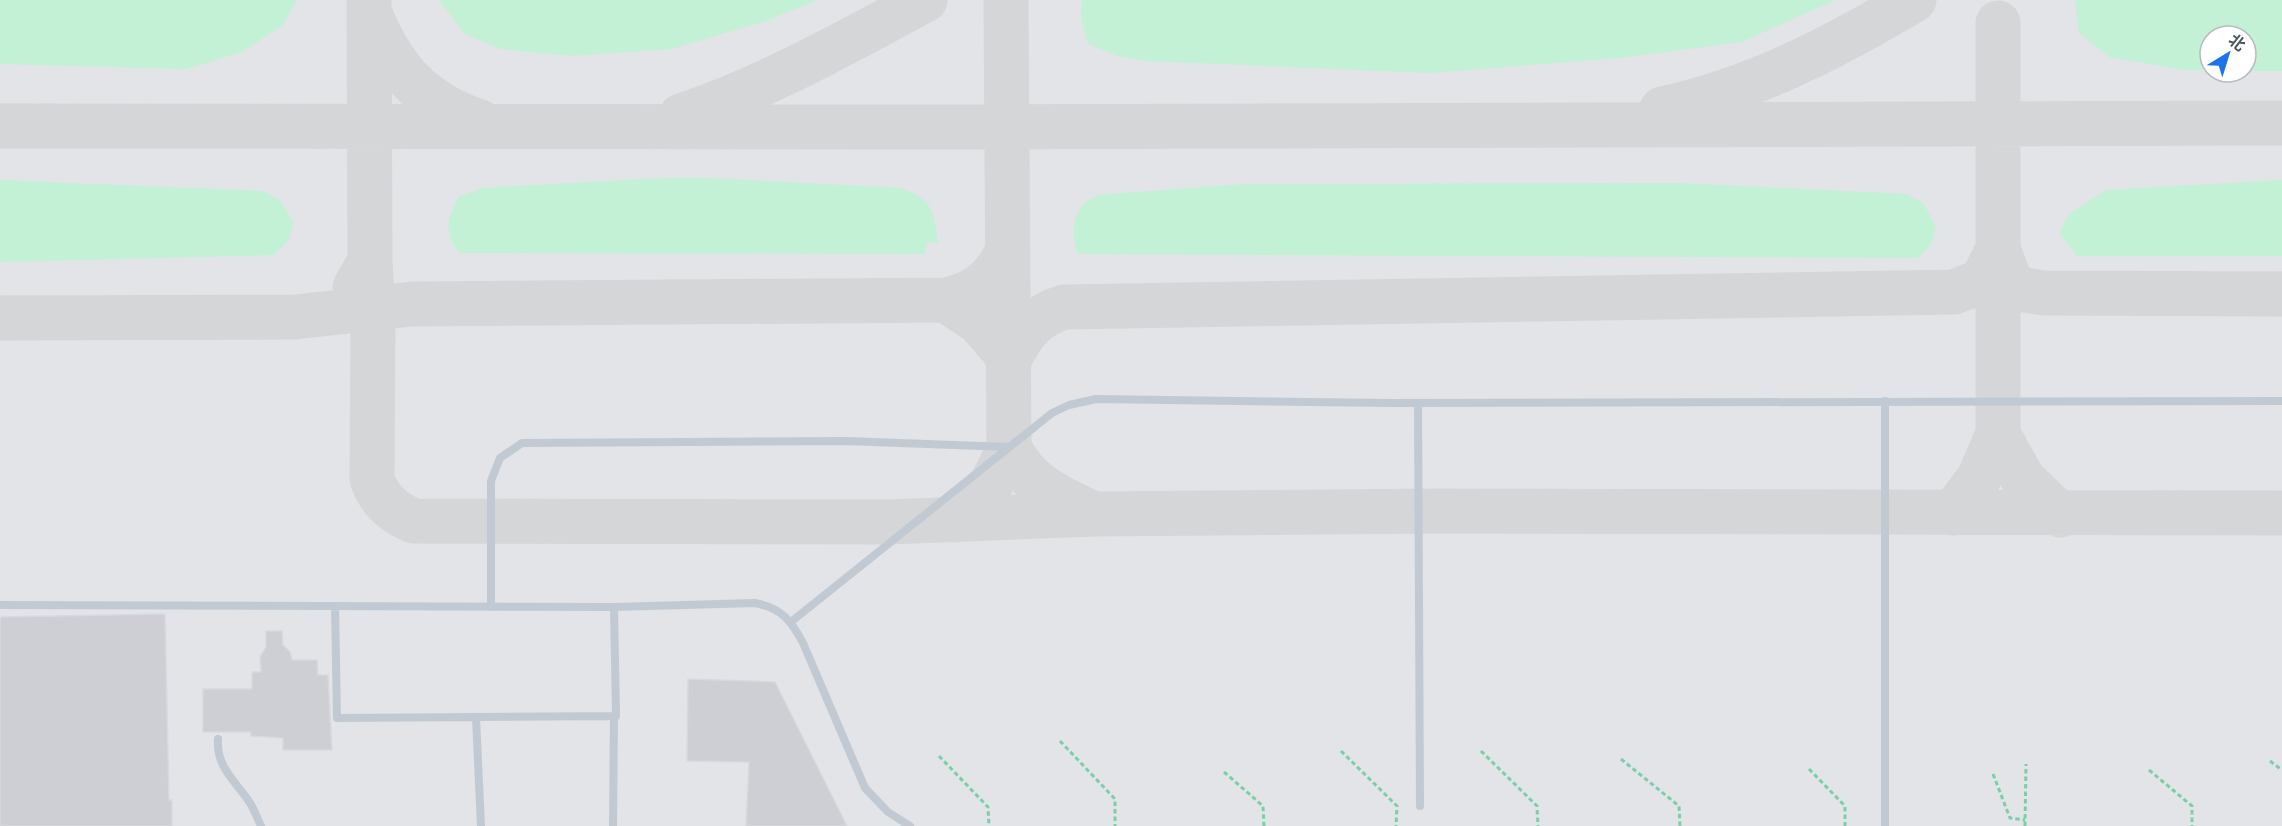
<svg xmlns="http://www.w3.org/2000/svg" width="2282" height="826" font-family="Rubik,'Noto Sans SC',sans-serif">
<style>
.airport{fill:#e2e4e7;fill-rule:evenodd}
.green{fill:#c3f1d5}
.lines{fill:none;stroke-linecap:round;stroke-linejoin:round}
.taxiway{stroke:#d5d6d8;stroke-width:45}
.building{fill:#cdcfd5;stroke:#d7d9de;stroke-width:1.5}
.path{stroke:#7ad0a6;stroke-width:3;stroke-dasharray:4.5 3;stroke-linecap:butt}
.service{stroke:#c1cad2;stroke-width:8}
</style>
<rect width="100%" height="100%" fill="#f5f3f3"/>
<path class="airport" d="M0,0H2282V826H0ZM2210,36H2246V72H2210Z"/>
<path class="green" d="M0,0H297L283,25L242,52L186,69L0,64Z
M439,0H817L763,22L671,49L571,56L501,49L465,34Z
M1082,0H1835L1742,42L1619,58L1430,73L1149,61L1117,56L1088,44L1081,18Z
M2075,0H2282V71H2246V36H2210V70H2187L2109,57L2079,33Z
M662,178H711L901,188C934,200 934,212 938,243L927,242L925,254L459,253C443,231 447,220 459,196L483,188Z
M0,180L263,191L280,200L293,223L288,241L274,255L0,262Z
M2282,180V256H2077L2059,233L2068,215L2106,190Z
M1678,183L1906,194L1923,203L1936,226L1931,245L1917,258L1078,254C1069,229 1073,206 1098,195L1245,184Z"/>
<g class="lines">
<path class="taxiway" d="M1006,3L1009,447
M371,16C393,70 424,104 480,122
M1998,23V434
M1662,109C1753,90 1834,47 1914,0
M681,116C767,87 845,43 925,0
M0,126L932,127L2282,123
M1998,249L2011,283L2024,290L2044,293L2282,294
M370,261L373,310L372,479C379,500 394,513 414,521L889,522L1095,514L1436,511L2282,513
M355,287L370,261L369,0
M946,300L979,322L1010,358C1023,332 1035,316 1064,307L1954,292L1982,281L1998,249
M0,318L295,317L412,304L946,300C976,294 995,279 1008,250
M1953,513L1979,478L1998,434L2023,479L2060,515
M956,520C984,502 996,478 1009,447C1027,484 1057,497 1092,513"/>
</g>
<path class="building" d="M165,614L169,800H172V826H0V617Z
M266,631H282L283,645L290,652L292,660H317L318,675H328L332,750H283V738L251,736V732H203V689H252V672H261L260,657L266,647Z
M688,679L775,682L847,826H746L749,762L687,761Z"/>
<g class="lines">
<path class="path" d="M1060,741L1115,799V826
M1341,751L1397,806L1396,826
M1481,751L1537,806L1538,826
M939,756L988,807L989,826
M1621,759L1679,806L1680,826
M2270,761L2282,770
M1809,769L1845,806V826
M2149,770L2192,806V826
M1224,772L1263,806L1264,826
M1993,774L2010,818L2025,820
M2025,826L2026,764"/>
<path class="service" d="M1418,403L1420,806
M0,605L614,607L755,603C781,608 791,620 803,643L865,788L888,812L910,826
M335,606L337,718L616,716L614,607
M491,607V481L500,458L522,443L845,441L1009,447
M792,621L1052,413L1069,405L1096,399L1389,403L2282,401
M476,717L481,826
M218,739C216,766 234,780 248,800C254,808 257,818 261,826
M613,826L614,716
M1885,826V401"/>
</g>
<g transform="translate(2228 54) rotate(38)"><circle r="28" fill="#ffffff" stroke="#b7bbc0" stroke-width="1.5"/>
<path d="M0-4.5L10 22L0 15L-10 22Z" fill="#1a73e8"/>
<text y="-9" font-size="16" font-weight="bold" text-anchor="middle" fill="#4a5661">北</text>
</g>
</svg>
